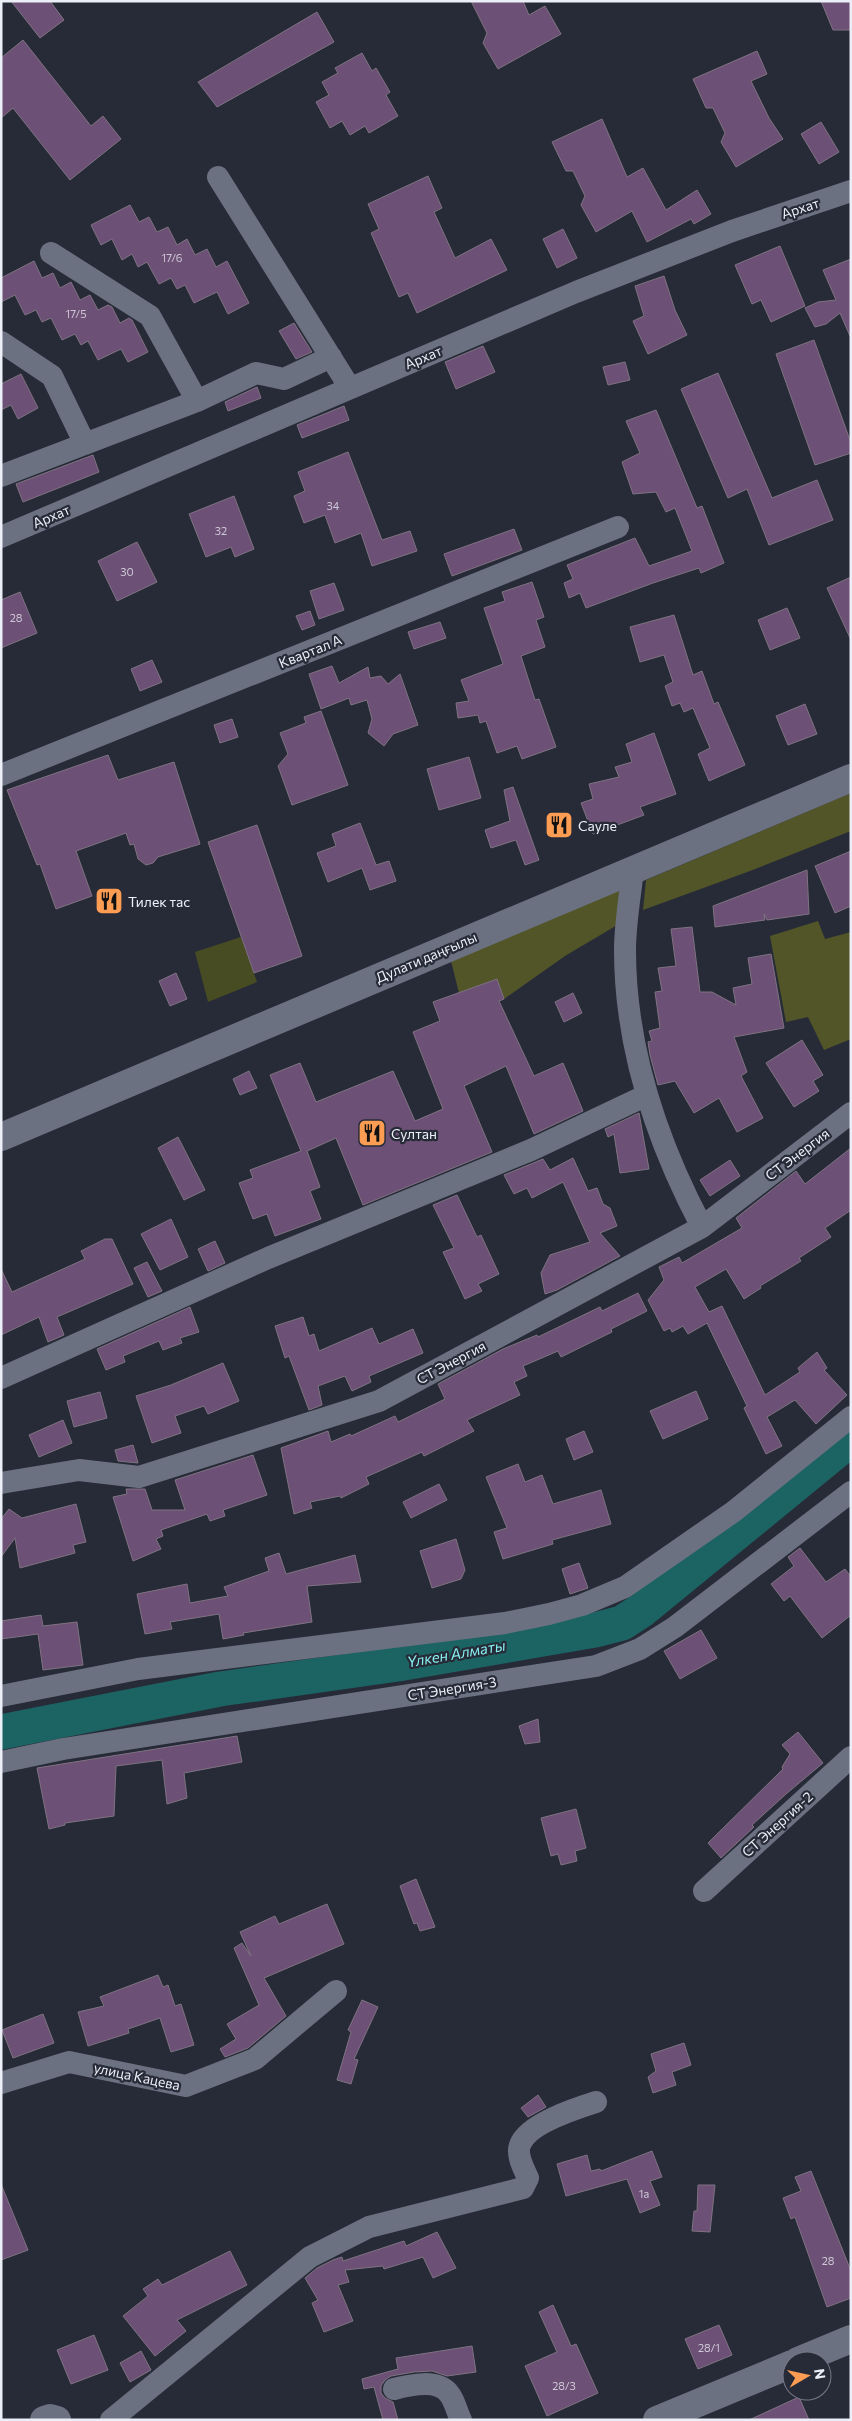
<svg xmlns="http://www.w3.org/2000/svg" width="852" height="2421" font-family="Commissioner,sans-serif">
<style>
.green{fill:#484c22}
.forest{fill:#515527}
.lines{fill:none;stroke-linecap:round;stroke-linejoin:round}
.river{stroke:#1c6363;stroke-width:35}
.building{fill:#6d5075;stroke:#7f7382}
.minor{stroke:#6c7181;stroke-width:22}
.tertiary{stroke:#6c7181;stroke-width:28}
.secondary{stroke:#6c7181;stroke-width:28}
.labels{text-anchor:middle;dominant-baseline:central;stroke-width:4.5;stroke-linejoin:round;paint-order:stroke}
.number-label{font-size:11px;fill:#ccc7d7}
.street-label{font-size:14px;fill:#eceff8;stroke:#272b38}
.poi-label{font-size:14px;fill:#eceff8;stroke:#272b38;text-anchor:start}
.water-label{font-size:15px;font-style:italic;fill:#86efef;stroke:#272b38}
</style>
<rect width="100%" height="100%" fill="#272b38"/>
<path class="green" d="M241,937L257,982L208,1002L195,952Z"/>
<path class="forest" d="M851,793V831L750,871L643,910L646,880Z
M622,884L619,924L565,956L504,999L496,979L459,993L449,953Z
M818,921L825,939L851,932V1039L824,1050L808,1017L786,1022L770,936Z"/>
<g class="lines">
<path class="river" d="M1,1732L220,1689L398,1664L595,1630L622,1623L642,1610L851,1439"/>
</g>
<path class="building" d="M11,1H50L64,20L40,38Z
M471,1H523L529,15L545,6L561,34L498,69L483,43L487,33Z
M821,1H851V30H833Z
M317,12L334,42L217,107L198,82Z
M23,40L91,126L103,116L121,139L70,180L13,108L1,118V58Z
M757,51L767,74L751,81L769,118L783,139L736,167L721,142L725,133L713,108H706L693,79Z
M362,53L372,71L376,68L390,92L386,95L398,116L369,133L365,126L350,135L342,121L330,128L316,102L329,95L322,82L338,73L335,68Z
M602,119L627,177L643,168L666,210L697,190L711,214L694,224L691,219L647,242L632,211L596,232L581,205L585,196L573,171H566L552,142Z
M821,122L839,152L819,164L801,134Z
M428,176L442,208L434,212L455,258L491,239L507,270L417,313L408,293L399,297L371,233L379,229L368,204Z
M130,205L139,222L149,217L157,232L168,227L177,245L187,239L195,255L207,249L216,267L227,261L249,303L228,314L217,292L194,303L185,285L177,289L171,278L159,284L147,262L138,267L132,254L122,260L112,239L101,245L91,225Z
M563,229L577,258L557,268L543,239Z
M780,246L805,306L771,322L761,300L752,304L735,265Z
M851,259V336H850L840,313L826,324L815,327L805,308L818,302L836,300L823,270Z
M34,261L42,278L53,273L60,288L71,282L80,300L90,295L98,310L108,305L112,307L120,323L129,318L132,320L148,352L128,362L121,349L98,360L88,341L81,345L75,334L62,340L51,318L42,322L36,310L25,315L15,295L1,302V278Z
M664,276L675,310L687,335L648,354L633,321L644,316L635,286Z
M294,323L312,352L296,359L279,331Z
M814,340L851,443V453L815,465L776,354Z
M483,346L495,372L456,389L445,362Z
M625,362L630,380L608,385L603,367Z
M718,373L772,498L817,480L833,520L769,545L747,489L728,498L681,389Z
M21,374L38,408L18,419L11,405L1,410V384Z
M257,387L261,398L228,411L225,402Z
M344,406L349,420L302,438L297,425Z
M656,410L697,508L702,506L724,563L701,573L699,568L653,583L586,608L580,593L569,598L564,583L573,579L567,565L635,538L649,566L692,551L675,508L666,512L656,492L633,494L622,462L640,453L626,421Z
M348,452L382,540L410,531L417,551L372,566L361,533L335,543L325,515L304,523L294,496L305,491L298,472Z
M93,455L99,472L23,502L16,484Z
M234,496L254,549L235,557L231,547L206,557L189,514Z
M514,529L522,550L452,576L444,554Z
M137,542L157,582L117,601L98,561Z
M851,577V640L827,588Z
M532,582L544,617L536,620L545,647L521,656L535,700L539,699L556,747L522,759L517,746L497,753L486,721L480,723L478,715L458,718L456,703L469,701L461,680L503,664L484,608L505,601L502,592Z
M334,583L344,610L319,619L310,591Z
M20,592L37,633L1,648V600Z
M787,608L800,638L770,650L758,620Z
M310,611L315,625L302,630L296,616Z
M674,615L693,675L702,671L714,704L718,702L745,765L709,781L698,754L710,748L693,708L684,712L680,703L672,706L665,686L673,682L664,655L640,662L630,627Z
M440,622L446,638L414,649L408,632Z
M152,660L162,682L140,691L131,669Z
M332,666L339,683L368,667L370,678L381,676L388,684L400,674L418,725L393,734L384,746L368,733L372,719L367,700L351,705L349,698L321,709L309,674Z
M805,704L817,734L788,745L776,716Z
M321,711L348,785L292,805L278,766L288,754L280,733L306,723L304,717Z
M232,719L238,737L220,743L214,725Z
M654,733L676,794L640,807L644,815L593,834L581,803L593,799L589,784L619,777L615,767L632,762L626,744Z
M108,755L118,780L174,762L200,844L158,857L153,863L146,865L138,859L134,844L130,845L126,833L76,851L92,896L56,909L40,864L37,865L7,790Z
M469,757L481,798L439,810L427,769Z
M513,787L539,860L525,865L516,840L491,848L485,830L510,821L504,790Z
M360,823L376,865L389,861L396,881L370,890L362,868L328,882L317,853L336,846L332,834Z
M257,825L302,956L254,973L208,842Z
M851,851V906L835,913L815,866Z
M807,870L809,914L767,920L764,914L765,920L715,927L713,906Z
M692,927L700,992H712L736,1005L733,988L752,984L748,958L771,954L784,1028L734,1037L747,1072L741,1076L763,1118L737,1132L719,1098L694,1113L675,1081L658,1085L650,1055L648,1042L652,1041L649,1031L660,1028L655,992L662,991L658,968L676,966L671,929Z
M176,973L187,999L170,1006L159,981Z
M497,979L504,999L499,1001L534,1076L563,1063L583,1111L534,1134L506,1066L464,1086L492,1152L363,1205L336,1138L307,1151L320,1187L310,1191L321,1219L275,1236L267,1214L253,1219L239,1183L253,1178L250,1170L301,1151L270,1075L300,1063L316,1102L393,1071L415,1121L443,1109L413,1032L440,1021L433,1002Z
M573,993L582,1013L564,1022L555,1002Z
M802,1040L823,1075L813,1081L819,1091L794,1107L766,1063Z
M249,1071L257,1088L240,1095L233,1079Z
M639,1113L649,1169L620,1173L614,1134L608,1137L605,1129Z
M178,1137L205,1190L184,1200L158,1148Z
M851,1148V1210L825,1228L831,1237L799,1258L801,1261L760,1286L761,1288L744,1299L726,1269L695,1287L709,1312L722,1306L765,1395L800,1372L798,1368L817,1352L827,1368L824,1370L847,1395L816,1424L795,1400L767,1417L782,1446L766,1454L744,1408L747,1406L707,1323L688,1334L683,1326L672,1332L670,1328L664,1331L648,1300L664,1280L659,1267L679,1257L682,1263L742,1228L736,1218L796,1171L805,1184Z
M573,1158L588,1191L597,1188L603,1204L610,1208L617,1226L600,1233L620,1256L557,1290L545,1294L541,1273L550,1255L590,1242L563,1182L532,1198L527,1188L514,1194L504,1175L543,1159L550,1170Z
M730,1160L740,1176L710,1196L700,1180Z
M457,1195L477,1237L481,1235L499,1274L478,1284L482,1291L465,1299L443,1252L454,1248L433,1205Z
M171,1219L188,1257L160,1270L141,1234Z
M105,1239H112L133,1284L57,1317L64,1335L48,1342L39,1317L1,1335V1269L12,1292L85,1259L81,1251Z
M215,1241L225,1263L208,1271L198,1249Z
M147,1262L162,1291L148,1297L134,1268Z
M638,1293L647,1311L611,1329L612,1332L561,1357L558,1351L523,1366L527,1376L514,1382L520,1395L467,1420L474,1431L424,1456L422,1452L366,1477L369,1484L341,1498L340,1496L310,1502L312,1508L294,1514L281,1448L328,1431L331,1442L350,1434L351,1436L395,1416L398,1422L445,1399L438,1384L503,1349L537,1335L538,1337L600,1307L602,1311Z
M190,1307L199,1332L180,1338L182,1343L163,1350L159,1341L123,1356L125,1362L106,1370L97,1349Z
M303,1317L309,1336L314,1334L319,1351L372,1328L379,1344L413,1329L423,1353L369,1376L371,1382L352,1391L345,1376L318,1386L322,1405L309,1410L289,1356L285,1358L275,1326Z
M223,1363L239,1401L208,1414L204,1406L175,1416L181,1433L152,1443L136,1396L171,1385Z
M696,1391L708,1419L663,1439L650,1411Z
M100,1392L107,1418L74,1427L67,1401Z
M63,1420L72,1443L39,1457L29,1435Z
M584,1431L593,1452L574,1460L566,1439Z
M133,1445L138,1463L118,1461L115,1450Z
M253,1455L267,1495L223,1510L225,1516L210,1521L207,1514L161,1530L163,1536L156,1539L161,1549L133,1561L113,1497L127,1494L126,1489H145L152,1510H185L175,1480Z
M518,1464L525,1482L542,1475L553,1504L601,1490L611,1524L552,1540L553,1544L503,1559L494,1532L507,1528L486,1477Z
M439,1484L447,1500L411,1518L403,1502Z
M76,1504L86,1542L73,1545L75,1553L20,1568L15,1538L1,1557V1519L9,1509L22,1518Z
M456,1539L465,1570L461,1579L432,1588L420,1551Z
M800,1548L826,1582L845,1569L851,1577V1615L822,1638L790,1596L784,1601L771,1584L794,1566L788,1557Z
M279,1553L286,1574L355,1555L361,1582L307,1586L312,1622L243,1633L244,1635L223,1639L219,1614L170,1622L172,1629L145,1634L137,1594L187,1584L190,1603L228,1596L224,1587L269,1571L265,1558Z
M579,1563L588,1588L570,1594L562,1569Z
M41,1615L43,1626L77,1622L83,1665L43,1670L38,1634L1,1639V1621Z
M701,1630L717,1658L680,1679L664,1651Z
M538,1719L540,1742L525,1744L519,1726Z
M798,1732L823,1763L786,1794L752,1825L754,1827L721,1858L708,1843L783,1769L782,1767L790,1754L782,1745Z
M237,1736L242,1762L184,1773L187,1798L167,1804L162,1760L116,1766L114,1816L65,1823V1825L49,1829L37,1768Z
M576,1809L586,1848L575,1851L577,1861L561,1865L558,1854L551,1856L541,1818Z
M416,1879L435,1927L420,1931L417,1923L414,1924L400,1886Z
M327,1904L344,1944L264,1978L286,2016L248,2048L225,2057L220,2049L236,2039L227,2024L259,2005L234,1948L242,1943L251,1956L240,1932L275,1916L279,1924Z
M158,1975L163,1987L168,1985L175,2006L181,2004L194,2045L171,2052L160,2018L128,2029L129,2033L88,2046L78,2012L104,2006L100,1997Z
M362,2000L378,2007L354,2059L358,2060L351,2084L337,2080L351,2032L348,2030Z
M43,2014L54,2043L13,2058L2,2030Z
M684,2043L691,2065L672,2072L676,2085L653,2093L648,2077L656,2071L651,2054Z
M538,2095L546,2107L528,2117L521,2108Z
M652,2151L662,2177L650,2181L660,2205L640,2213L627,2179L566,2196L557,2164L587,2155L591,2171L600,2169L601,2171Z
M811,2171L851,2271V2298L827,2307L795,2217L791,2219L783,2198L801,2191L795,2177Z
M1,2184L28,2250L1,2260Z
M698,2185H715L710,2232L692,2231L694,2211H697Z
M437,2232L456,2268L433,2278L423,2257L384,2269L383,2266L345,2270L349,2282L338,2285L353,2321L324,2332L312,2303L318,2300L305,2278L317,2268L333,2260L342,2257L343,2261L404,2241L406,2246Z
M230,2251L247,2285L177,2320L186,2331L155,2356L123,2316L148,2296L143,2289L158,2279L162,2285Z
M553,2305L571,2346L576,2344L598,2393L547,2416L525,2366L557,2352L539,2312Z
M719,2325L732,2355L698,2369L685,2339Z
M94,2335L108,2370L71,2384L57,2350Z
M472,2346L476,2372L447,2376L432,2371L414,2372L391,2376L385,2380L381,2386V2393L385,2398L393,2402L398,2420H383L374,2387L364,2389L362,2379L398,2369L396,2358Z
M141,2351L151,2370L130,2382L120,2363Z
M799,2397L809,2420H749Z"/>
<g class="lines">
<path class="minor" d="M218,177L350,388
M51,253L150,316L197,401
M1,342L52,376L85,444
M1,476L197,401L256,373L284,379L331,357
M1,537L576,292L732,231L851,191
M1,775L618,527
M633,870C630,896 625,924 625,950C625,1047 657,1142 702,1227
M1,1378L268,1258L531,1150L647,1095
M1,1483L79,1470L139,1477L379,1401L702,1227L851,1113
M1,1696L138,1669L505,1623L549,1614L582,1605L625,1587L733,1512L851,1417
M1,1762L63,1749L596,1666L640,1649L675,1627L851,1492
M704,1891L851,1757
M1,2083L69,2062L186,2086L255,2059L336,1991
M394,2389C409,2385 439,2378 450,2395C455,2402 457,2412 461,2420
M111,2420L310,2257L369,2227L523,2188L528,2178C524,2169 516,2155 520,2145C527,2124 577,2108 596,2102"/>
<path class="tertiary" d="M798,2361L851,2339
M44,2420L50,2418L57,2420
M657,2420L792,2364"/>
<path class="secondary" d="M1,1137L851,778"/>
</g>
<defs>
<symbol id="restaurant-square" viewBox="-11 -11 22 22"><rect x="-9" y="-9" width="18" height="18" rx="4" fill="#fc9d53" stroke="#272b38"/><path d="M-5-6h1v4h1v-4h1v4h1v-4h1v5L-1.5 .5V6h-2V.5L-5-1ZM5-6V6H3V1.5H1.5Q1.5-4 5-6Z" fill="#111"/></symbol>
</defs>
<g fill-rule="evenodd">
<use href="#restaurant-square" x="543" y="809" width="32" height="32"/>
<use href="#restaurant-square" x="93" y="885" width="32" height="32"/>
<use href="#restaurant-square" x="356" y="1117" width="32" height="32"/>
</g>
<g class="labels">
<g class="number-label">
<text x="172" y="257">17/6</text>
<text x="76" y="313">17/5</text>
<text x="333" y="505">34</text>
<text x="221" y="530">32</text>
<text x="127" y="571">30</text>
<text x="16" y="617">28</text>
<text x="644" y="2193">1а</text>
<text x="828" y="2260">28</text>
<text x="709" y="2347">28/1</text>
<text x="564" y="2385">28/3</text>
</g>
<g class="street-label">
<text transform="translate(800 208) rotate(-18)">Архат</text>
<text transform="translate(423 357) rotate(-23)">Архат</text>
<text transform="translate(51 516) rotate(-23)">Архат</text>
<text transform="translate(310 651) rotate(-22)">Квартал А</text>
<text transform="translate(426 957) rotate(-23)">Дулати даңғылы</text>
<text transform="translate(797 1154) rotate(-37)">СТ Энергия</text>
<text transform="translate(451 1362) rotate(-28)">СТ Энергия</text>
<text transform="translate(452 1688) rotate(-9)">СТ Энергия-3</text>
<text transform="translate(777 1824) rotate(-42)">СТ Энергия-2</text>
<text transform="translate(137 2076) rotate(12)">улица Кацева</text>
</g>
<g class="poi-label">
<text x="578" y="825">Сауле</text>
<text x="128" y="901">Тилек тас</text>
<text x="391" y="1133">Султан</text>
</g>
<g class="water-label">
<text transform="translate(456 1653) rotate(-10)">Үлкен Алматы</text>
</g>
</g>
<rect width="852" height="2421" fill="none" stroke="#eceff8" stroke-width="5"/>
<g transform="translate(807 2376) rotate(81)"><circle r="24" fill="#272b38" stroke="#767985"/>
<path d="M0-4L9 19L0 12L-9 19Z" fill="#fc9d53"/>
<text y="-8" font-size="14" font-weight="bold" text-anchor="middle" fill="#eceff8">N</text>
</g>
</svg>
